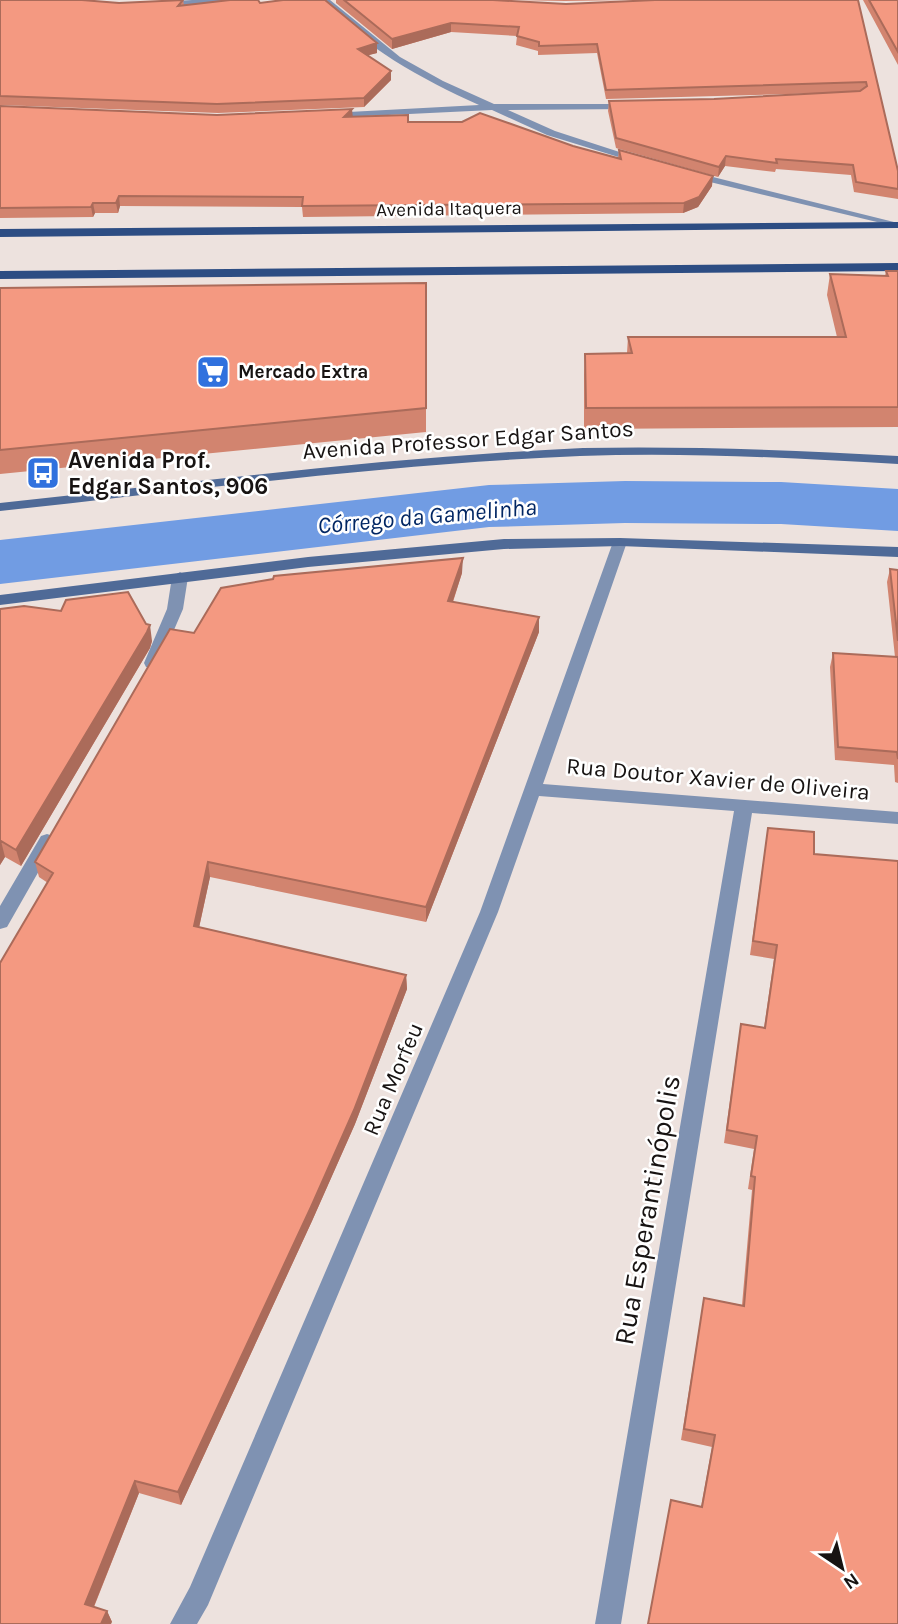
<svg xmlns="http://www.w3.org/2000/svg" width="898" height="1624" font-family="Karla,sans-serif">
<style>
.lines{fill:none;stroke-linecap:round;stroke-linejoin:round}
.river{fill:#719ce3;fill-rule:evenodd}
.minor{fill:#7f92b2;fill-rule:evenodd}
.secondary{fill:#4f6a97;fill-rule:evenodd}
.primary{fill:#2d4d83;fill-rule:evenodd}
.wall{fill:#d2846f}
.shaded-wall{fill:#ab6b5a}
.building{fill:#f49981;stroke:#ab6b5a;stroke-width:2}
.labels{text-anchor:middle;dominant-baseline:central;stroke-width:5;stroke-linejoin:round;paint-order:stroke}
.far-street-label{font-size:19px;fill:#171312;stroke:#fff}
.far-poi-label{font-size:19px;font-weight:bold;fill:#171312;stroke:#fff;text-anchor:start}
.street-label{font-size:23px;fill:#171312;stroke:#fff}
.poi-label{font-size:23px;font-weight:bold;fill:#171312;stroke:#fff;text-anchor:start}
.water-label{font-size:24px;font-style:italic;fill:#012663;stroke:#fff}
.near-street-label{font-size:28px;fill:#171312;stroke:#fff}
</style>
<rect width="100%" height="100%" fill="#ede2de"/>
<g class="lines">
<path class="river" d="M625,481L781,482L898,489V531L781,524L625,523L489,527L0,584V540L489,485Z"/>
<path class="minor" d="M192,0H236L231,3L161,8L156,5L161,2Z
M319,0H330L400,57L443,81L494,104H634V108L630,109L508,110L555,131L647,161L638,163L547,135L492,110L326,118L325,116L330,113L479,105C421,79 364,47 319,0Z
M689,171L898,223V227L685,176L683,174Z
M620,538L627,542L543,784L898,812V824L752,813L621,1624H595L734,811L539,796L498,912L208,1605L197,1624H170L190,1587L480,912L613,542Z
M180,572L188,577L183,609L158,667H146L144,663L167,609L172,577Z
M47,834L53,836L56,841L7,927L0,929V906L41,836Z"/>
<path class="secondary" d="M583,448C688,446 793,450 898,456V464C792,458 686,452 580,456C386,464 193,490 0,511V503C194,482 388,457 583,448Z
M620,538L898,547V557L620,546L504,549L308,567L0,605V595L308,557L504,539Z"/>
<path class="primary" d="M898,222V228L0,237V229Z
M898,263V271L0,279V271Z"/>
</g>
<path class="wall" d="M0,0L119,3L183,0L184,5L260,3L377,43V53L368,55L391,80L364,107L218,113L0,105Z
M336,0H493L566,4L858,0L898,171V199L854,192L851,175L776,169L775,172L725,166L718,177L616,148L608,111L609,101L714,99L827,93L606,99L597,53L538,55V51L516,45L517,36L451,32L392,49L336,3Z
M515,0H626L565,1Z
M863,0H898V65Z
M0,106L217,115L353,117L408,122L573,146L618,158L619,150L712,186L698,207L683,213L303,217L302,207L120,206L118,213H95L93,217L0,218Z
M886,271H898V427L584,429V375L585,354L627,353L628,337H837L827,295L830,274L885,276Z
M426,283V432L0,474V288Z
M890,569L898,570V783L895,782L894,765L835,760L830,667L833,653L895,657L887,582Z
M462,573L453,602L539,632L426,922L210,877L199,928L406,975L407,989L355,1124L312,1221L181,1505L139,1493L94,1607L107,1611L112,1622L0,1624L48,883L39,877L35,862L194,633Z
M0,609L61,611L152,641L150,648L21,866L5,857L0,865Z
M768,828L814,854L898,1624H648L671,1500L701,1507L712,1447L681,1440L704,1298L742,1305L752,1190L748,1189L754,1149L724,1143L739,1037L741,1024L764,1028L774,959L750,955Z"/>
<path class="shaded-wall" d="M451,23V32L392,49V39Z
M377,43V53L358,58V49Z
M391,71V80L364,107V98Z
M352,109L353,119L344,117Z
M726,156L725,166L718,177L719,167Z
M713,176L712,186L698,207L683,213L684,203Z
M119,196L120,206L118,213L116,203Z
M93,203L95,213L93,217L91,207Z
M463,558L462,573L448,616V601Z
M539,617V632L426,922V907Z
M150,625L152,641L150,648L21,866L16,850Z
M1,841L5,857L0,865V842Z
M208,862L210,877L196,941L194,926Z
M406,975L407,989L355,1124L312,1221L181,1505L178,1492Z
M135,1481L139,1493L90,1616L85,1604Z
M107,1611L112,1622L111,1624H101Z"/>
<path class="building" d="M0,0H82L119,3L183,0L178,6L230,0H258L260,3L283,0H325L377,43L358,49L391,71L364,98L217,104L0,96Z
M344,0H493L566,4L655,0H858L898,171V189L856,182L853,165L776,159L777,163L726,156L719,167L616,138L609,101L714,99L860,91L867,86L866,82L606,90L597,44L539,46V42L517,36L519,27L451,23L392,39Z
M869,0H898V52Z
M0,106L217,115L352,109L344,117L408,115V122H462L480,113L573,146L621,159L619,150L713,176L699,197L684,203L302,206L303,197L119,196L116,203H93L91,207L0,208Z
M886,271H898V407L586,408L585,354L632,353L628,337H846L830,274L888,276Z
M426,283V408L0,450V288Z
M463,558L448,601L539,617L426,907L208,862L194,926L406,975L354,1110L311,1207L178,1492L135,1481L85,1604L107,1611L101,1624H0V963L53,873L35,862L170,629L194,633L221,588L273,579L274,576Z
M890,569L898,570V641Z
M128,592L146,624L150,625L147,632L16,850L1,841L0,842V609L24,606L61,611L66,600Z
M833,653L898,657V759L897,752L838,747Z
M768,828L814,832V854L898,861V1624H648L671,1500L702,1507L715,1435L684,1429L704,1298L744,1306L755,1177L751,1176L757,1136L727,1130L741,1024L765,1028L777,945L753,941Z"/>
<defs>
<symbol id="supermarket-square" viewBox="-11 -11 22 22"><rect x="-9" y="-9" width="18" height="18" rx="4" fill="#3071de" stroke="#fff"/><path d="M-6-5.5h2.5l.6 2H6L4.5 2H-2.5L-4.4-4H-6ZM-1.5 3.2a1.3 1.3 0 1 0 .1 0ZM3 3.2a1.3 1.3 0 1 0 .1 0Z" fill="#fff"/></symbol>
<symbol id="bus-square" viewBox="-11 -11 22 22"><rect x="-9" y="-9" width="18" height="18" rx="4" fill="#3071de" stroke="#fff"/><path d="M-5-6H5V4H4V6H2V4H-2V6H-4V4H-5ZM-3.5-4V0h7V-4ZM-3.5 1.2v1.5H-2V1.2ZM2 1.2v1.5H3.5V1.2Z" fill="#fff"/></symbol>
</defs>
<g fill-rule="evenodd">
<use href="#supermarket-square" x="194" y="353" width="38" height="38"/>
<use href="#bus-square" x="24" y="454" width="38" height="38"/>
</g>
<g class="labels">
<g class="far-street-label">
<text transform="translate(449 209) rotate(-1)">Avenida Itaquera</text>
</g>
<g class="far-poi-label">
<text x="238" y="372">Mercado Extra</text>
</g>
<g class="street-label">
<text transform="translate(468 440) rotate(-4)">Avenida Professor Edgar Santos</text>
<text transform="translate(718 779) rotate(5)">Rua Doutor Xavier de Oliveira</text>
<text transform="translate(393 1079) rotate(-67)">Rua Morfeu</text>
</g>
<g class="poi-label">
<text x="68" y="460">Avenida Prof.<tspan x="68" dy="26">Edgar Santos, 906</tspan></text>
</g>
<g class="water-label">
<text transform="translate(427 516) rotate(-5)">Córrego da Gamelinha</text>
</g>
<g class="near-street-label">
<text transform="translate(647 1210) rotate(-80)">Rua Esperantinópolis</text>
</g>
</g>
<g transform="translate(842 1568) rotate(145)" stroke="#ffffff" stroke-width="5" paint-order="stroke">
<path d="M0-5L12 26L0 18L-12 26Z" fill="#171312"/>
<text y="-10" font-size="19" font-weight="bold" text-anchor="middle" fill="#171312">N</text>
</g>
</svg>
